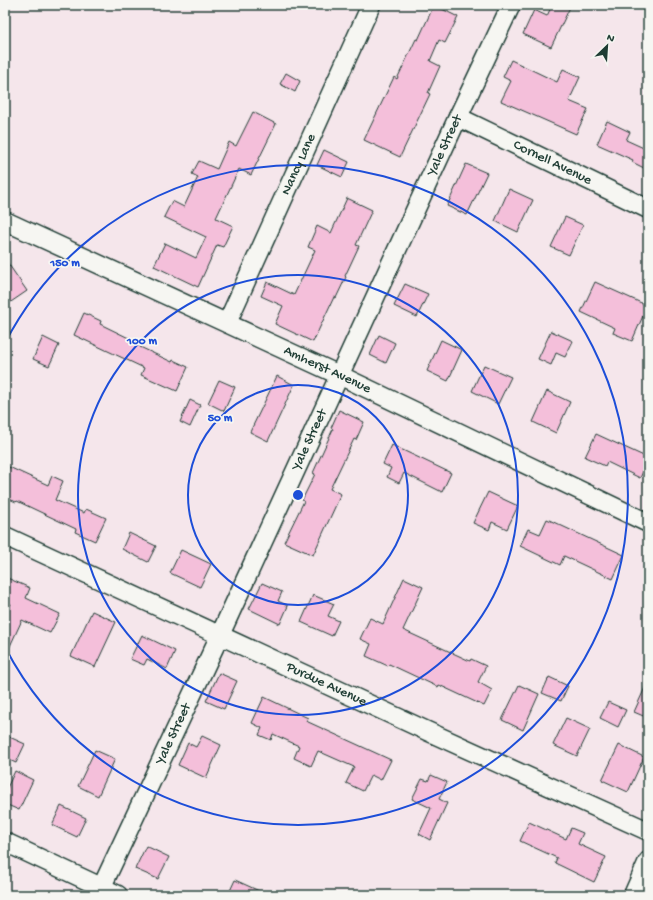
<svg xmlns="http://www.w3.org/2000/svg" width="653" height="900" font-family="'Gochi Hand',sans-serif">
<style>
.building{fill:#f4bfda;stroke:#1f3d34}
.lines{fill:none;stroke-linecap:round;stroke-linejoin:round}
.minor-casing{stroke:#1f3d34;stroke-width:21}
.minor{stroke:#f6f6f2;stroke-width:18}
.ring{fill:none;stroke:#1d4ed8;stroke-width:2}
.labels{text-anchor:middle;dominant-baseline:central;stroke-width:3.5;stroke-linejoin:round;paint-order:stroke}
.street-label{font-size:14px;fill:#1f3d34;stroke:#f6f6f2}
.centre{fill:#1d4ed8;stroke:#f6f6f2;stroke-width:2}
.ring-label{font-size:12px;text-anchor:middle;font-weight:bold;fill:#1d4ed8;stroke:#f6f6f2;stroke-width:3.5;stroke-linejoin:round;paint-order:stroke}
</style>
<rect width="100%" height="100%" fill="#f5e6eb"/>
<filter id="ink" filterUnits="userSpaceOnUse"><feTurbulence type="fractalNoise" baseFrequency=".025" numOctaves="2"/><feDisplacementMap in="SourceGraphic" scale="8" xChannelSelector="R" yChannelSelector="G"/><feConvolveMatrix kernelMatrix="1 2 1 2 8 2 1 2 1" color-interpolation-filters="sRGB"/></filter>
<g filter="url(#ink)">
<path class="building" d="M434,5L458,17L445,43L439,40L430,61L440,66L428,93L430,94L400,157L364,140L394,77L397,79L416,39L418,40Z
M552,5H571L551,47L523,34L534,10L547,16Z
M511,60L557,82L563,69L580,77L569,101L588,109L576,134L501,101L511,81L503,77Z
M286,73L300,81L295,92L280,84Z
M253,112L276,124L251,175L239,169L216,218L233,226L223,247L217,245L198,287L154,266L165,243L196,258L206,237L164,217L172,201L184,207L198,177L192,174L199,161L217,169L229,142L236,146Z
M607,121L630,132L626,140L648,150V170L632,162L633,160L597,144Z
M324,150L349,162L342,177L317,165Z
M466,164L487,173L467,215L447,206Z
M509,189L533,200L518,232L495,221Z
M347,198L372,210L356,245L359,246L345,276L346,277L336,298L334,297L313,342L275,324L283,306L261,296L267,282L294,295L315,250L308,247L317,226L331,233Z
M565,217L583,225L569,255L551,247Z
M5,259L27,291L5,306Z
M595,282L648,306V319L643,316L632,341L613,333L615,328L581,312Z
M405,284L428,294L417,317L394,306Z
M84,313L101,321L100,324L141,344L140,347L172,362L173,360L188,367L177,391L141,375L144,368L74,335Z
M551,331L573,341L565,357L556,353L551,365L538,359Z
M379,335L395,343L386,363L370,355Z
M43,337L59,345L49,366L33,359Z
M441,340L462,350L448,381L427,371Z
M484,365L511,377L498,404L472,391Z
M277,376L294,385L268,441L250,432Z
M219,380L235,387L224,411L208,403Z
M547,391L570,402L556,433L533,422Z
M190,400L200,405L190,427L180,422Z
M339,410L364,422L356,440L354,439L330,489L341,494L313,555L284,542L304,501L302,500L315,474L313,473L333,429L331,428Z
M596,434L648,458V461L640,478L607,462L605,466L585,457Z
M392,445L451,473L442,492L404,473L399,483L387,477L391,468L383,464Z
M9,467L48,485L52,476L63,481L55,500L84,513L86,509L106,518L95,541L75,532L76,529L17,501L16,502L5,497V474Z
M488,492L518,506L507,529L492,522L489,530L473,523Z
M547,519L624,555L613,579L564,556L560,565L520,546L528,529L540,534Z
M129,533L156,546L148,562L122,549Z
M181,550L211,564L200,587L170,573Z
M5,577L30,588L26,598L60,614L50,633L22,620L5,657V616L11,604L5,602Z
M404,578L423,587L403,630L470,661L471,659L486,666L478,682L492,690L484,706L439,685L438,687L389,664L388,666L366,656L371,644L360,639L370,618L383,624Z
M262,583L282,592L278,601L288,606L280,624L249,609Z
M313,595L334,604L328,616L339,621L332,636L301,622Z
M92,611L116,622L95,667L71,656Z
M142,635L175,651L167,669L147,659L144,665L130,659Z
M219,673L237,681L224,709L206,701Z
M549,677L568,686L561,701L542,693Z
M648,681V718L634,712Z
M519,685L539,694L523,730L502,720Z
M264,697L308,718L306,721L391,760L381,780L371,775L363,791L346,783L354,767L318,751L311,766L294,758L299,746L273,734L271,740L259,735L262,728L252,723Z
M608,702L626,710L618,727L600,718Z
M566,718L590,729L577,756L553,745Z
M5,735L25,744L16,763L5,758Z
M202,736L221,745L206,778L178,765L188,743L196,747Z
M619,745L644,757L628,792L602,780Z
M95,750L115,759L98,796L78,786Z
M15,771L33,780L19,810L5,804V792Z
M431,775L447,782L439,799L447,803L430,840L419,834L431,808L412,799L422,779L428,781Z
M61,806L86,818L77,837L52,825Z
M529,822L566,839L571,828L583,833L578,844L606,857L594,882L555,863L557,858L520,841Z
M146,846L169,857L158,879L135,869Z
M235,880L268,895H228Z"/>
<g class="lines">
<defs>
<g id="minor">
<path id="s1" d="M458,117L648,209"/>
<path id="s2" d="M5,221L339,375L648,523"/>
<path id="s3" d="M227,323L371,5"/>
<path id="s4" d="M5,536L427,731L648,831"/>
<path d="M5,842L118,895"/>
<path id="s5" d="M98,895L220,635L458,117L511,5"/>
<path d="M633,895L648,861"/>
</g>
</defs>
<use href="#minor" class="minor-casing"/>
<use href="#minor" class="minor"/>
</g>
</g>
<g class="ring">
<circle cx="298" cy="495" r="110"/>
<circle cx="298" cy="495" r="220"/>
<path d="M5 343A330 330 0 1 1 5 647"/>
</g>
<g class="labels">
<g class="street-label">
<text stroke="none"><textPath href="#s5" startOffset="826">Yale Street</textPath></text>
<text stroke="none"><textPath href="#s1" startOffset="105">Cornell Avenue</textPath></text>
<text stroke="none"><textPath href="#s3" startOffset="174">Nancy Lane</textPath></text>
<text stroke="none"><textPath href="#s2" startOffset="355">Amherst Avenue</textPath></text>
<text stroke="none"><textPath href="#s5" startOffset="502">Yale Street</textPath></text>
<text stroke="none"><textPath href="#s4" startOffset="354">Purdue Avenue</textPath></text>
<text stroke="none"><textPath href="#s5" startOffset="178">Yale Street</textPath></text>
</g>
</g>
<circle cx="298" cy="495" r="6" class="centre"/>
<g class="ring-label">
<text x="65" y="266">150 m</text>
<text x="142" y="344">100 m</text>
<text x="220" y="421">50 m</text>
</g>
<rect width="653" height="900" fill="none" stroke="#f6f6f2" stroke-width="20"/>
<rect x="10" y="10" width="633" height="880" fill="none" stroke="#1f3d34" stroke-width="1.5" filter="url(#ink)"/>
<g transform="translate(607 46) rotate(25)" stroke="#f6f6f2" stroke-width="3" paint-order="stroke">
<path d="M0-3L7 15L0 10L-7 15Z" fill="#1f3d34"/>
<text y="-6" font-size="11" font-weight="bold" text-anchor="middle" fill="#1f3d34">N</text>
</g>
</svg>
